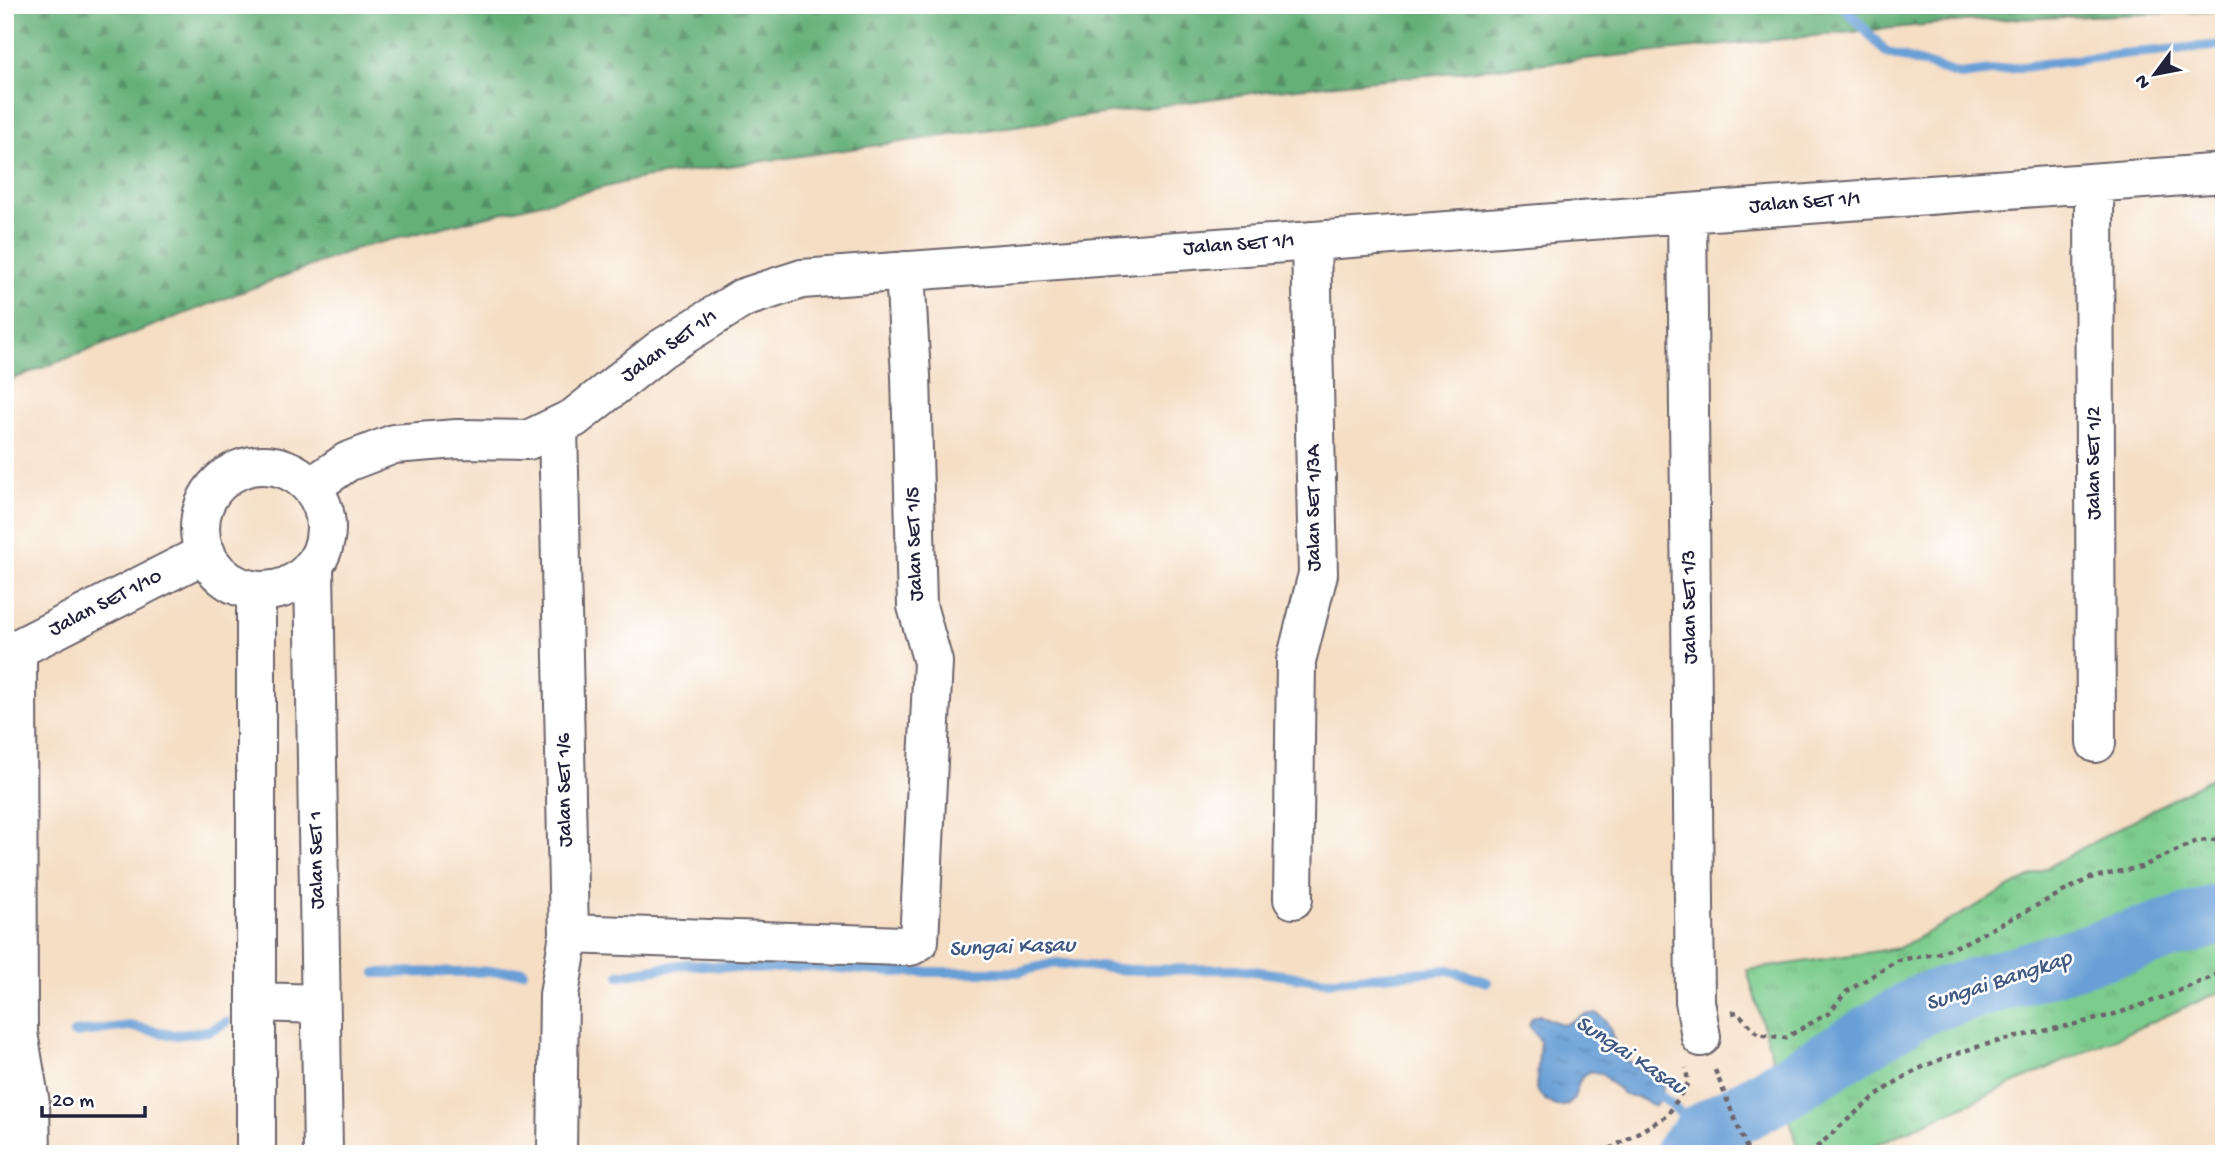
<svg xmlns="http://www.w3.org/2000/svg" width="2229" height="1159" font-family="'Gochi Hand',sans-serif">
<style>
.forest{fill:url(#forest-firs);stroke:#44695a;stroke-width:2}
.park{fill:url(#park-tufts);stroke:#4f7764;stroke-width:2}
.water{fill:url(#water-ripples);stroke:#456088;stroke-width:2}
.lines{fill:none;stroke-linecap:round;stroke-linejoin:round}
.stream{stroke:#689fd6;stroke-width:10}
.river{stroke:#689fd6;stroke-width:61}
.minor-casing{stroke:#6c646b;stroke-width:42}
.path{stroke:#6c646b;stroke-width:4.5;stroke-dasharray:5 5;stroke-linecap:butt}
.minor{stroke:#fff;stroke-width:38}
.labels{text-anchor:middle;dominant-baseline:central;stroke-width:5;stroke-linejoin:round;paint-order:stroke}
.street-label{font-size:21px;fill:#22223b;stroke:#fff}
.water-label{font-size:23px;font-style:italic;fill:#425a81;stroke:#fff}
</style>
<defs>
<pattern id="forest-firs" width="22" height="20" patternUnits="userSpaceOnUse" patternTransform="scale(1.75)"><rect width="22" height="20" fill="#65b078"/><path d="M5 1l3.5 6h-7zM16 11l3.5 6h-7z" fill="#538f64"/></pattern>
<pattern id="park-tufts" width="24" height="20" patternUnits="userSpaceOnUse" patternTransform="scale(1.75)"><rect width="24" height="20" fill="#7ccc8d"/><path d="M3 7l-1-3M5 7V3M7 7l1-3M15 17l-1-3M17 17v-4M19 17l1-3" fill="none" stroke="#6baf7b"/></pattern>
<pattern id="water-ripples" width="26" height="14" patternUnits="userSpaceOnUse" patternTransform="scale(1.75)"><rect width="26" height="14" fill="#689fd6"/><path d="M2 4q2-2 4 0t4 0M15 11q2-2 4 0t4 0" fill="none" stroke="#5581af"/></pattern>
</defs>
<rect width="100%" height="100%" fill="#fff"/>
<filter id="ink" filterUnits="userSpaceOnUse"><feTurbulence type="fractalNoise" baseFrequency=".0143" numOctaves="2"/><feDisplacementMap in="SourceGraphic" scale="14" xChannelSelector="R" yChannelSelector="G"/><feConvolveMatrix kernelMatrix="1 2 1 2 8 2 1 2 1" color-interpolation-filters="sRGB"/></filter>
<filter id="wash" filterUnits="userSpaceOnUse"><feTurbulence type="fractalNoise" baseFrequency=".00686" numOctaves="4" result="noise"/><feDisplacementMap in="SourceGraphic" scale="28" xChannelSelector="R" yChannelSelector="G"/><feGaussianBlur stdDeviation="1.57" result="paint"/><feColorMatrix in="noise" values="0 0 0 0 0 0 0 0 0 0 0 0 0 0 0 0 0 1.4 0 .05"/><feComposite in="paint" operator="in"/></filter>
<g filter="url(#wash)">
<rect width="100%" height="100%" fill="#f5dec4"/>
<path class="forest" d="M5,5H2224V11L1964,21L1267,91L642,178L358,248L5,382Z"/>
<path class="park" d="M2224,771V990L1855,1154H1800L1747,970L1899,948Z"/>
<path class="water" d="M1596,1013C1612,1021 1612,1039 1618,1054L1664,1085L1661,1096L1655,1106L1637,1097L1623,1094L1602,1074L1591,1071C1591,1071 1582,1077 1582,1077C1577,1083 1577,1093 1573,1099C1560,1115 1544,1101 1536,1089L1540,1041L1529,1025L1532,1018L1539,1015L1564,1025L1585,1015Z"/>
<g class="lines">
<path class="stream" d="M1842,5L1886,52L1960,75L2122,54L2224,45
M376,973L523,971
M620,975L686,964L752,969L813,966L893,972H1018L1055,963L1129,970L1238,969L1325,981L1449,970L1487,982
M74,1033L129,1026L174,1035L209,1031L226,1022
M1651,1090L1661,1096L1703,1133"/>
<path class="river" d="M1685,1154L1703,1133L1760,1102L1923,1004L2224,913"/>
</g>
</g>
<g filter="url(#ink)">
<g class="lines">
<defs>
<path id="minor" d="M2094,183L2096,743
M1687,213L1695,1001L1701,1037
M200 528a63 63 0 1 1 126 0a63 63 0 1 1-126 0Z
M311,487L347,462L394,444L457,439L528,440L574,418L661,349L743,298L802,279L2224,173
M314,566L323,1154
M17,649L18,1033L30,1104L31,1154
M5,651L17,649L206,553
M1293,899L1296,661L1318,574L1311,241
M569,934L902,946H911L919,941L933,662L917,606L911,376L905,271
M256,1002L320,1004
M256,1154V591
M557,1154L559,995L569,934L558,426"/>
</defs>
<use href="#minor" class="minor-casing"/>
<path class="path" d="M1732,1013L1737,1012L1758,1034L1785,1038L1829,1013L1846,992L1898,960L1936,954L1960,945L2090,878L2141,867L2197,841L2224,839
M1715,1070L1749,1154
M1601,1154L1667,1116L1688,1083L1686,1068
M1809,1154C1844,1124 1878,1089 1919,1069C1978,1040 2041,1034 2104,1017C2146,1006 2184,988 2224,972"/>
<use href="#minor" class="minor"/>
</g>
</g>
<g class="labels">
<g class="street-label">
<text transform="translate(1805 204) rotate(-4)">Jalan SET 1/1</text>
<text transform="translate(1239 246) rotate(-4)">Jalan SET 1/1</text>
<text transform="translate(670 347) rotate(-35)">Jalan SET 1/1</text>
<text transform="translate(2095 463) rotate(-90)">Jalan SET 1/2</text>
<text transform="translate(1315 508) rotate(-90)">Jalan SET 1/3A</text>
<text transform="translate(916 544) rotate(-92)">Jalan SET 1/5</text>
<text transform="translate(106 604) rotate(-27)">Jalan SET 1/10</text>
<text transform="translate(1691 607) rotate(-91)">Jalan SET 1/3</text>
<text transform="translate(566 790) rotate(-91)">Jalan SET 1/6</text>
<text transform="translate(318 860) rotate(-91)">Jalan SET 1</text>
</g>
<g class="water-label">
<text transform="translate(1012 948) rotate(-2)">Sungai Kasau</text>
<text transform="translate(1999 982) rotate(-18)">Sungai Bangkap</text>
<text transform="translate(1630 1056) rotate(33)">Sungai Kasau</text>
</g>
</g>
<rect width="2229" height="1159" fill="none" stroke="#fff" stroke-width="28"/>
<g transform="translate(2155 74) rotate(238)" stroke="#ffffff" stroke-width="5" paint-order="stroke">
<path d="M0-5L12 26L0 18L-12 26Z" fill="#22223b"/>
<text y="-10" font-size="19" font-weight="bold" text-anchor="middle" fill="#22223b">N</text>
</g>
<path d="M42 1106v10h103v-10" fill="none" stroke="#22223b" stroke-width="3.5"/>
<text x="52" y="1106" font-size="21" fill="#22223b" stroke="#ffffff" stroke-width="5" paint-order="stroke">20 m</text>
</svg>
